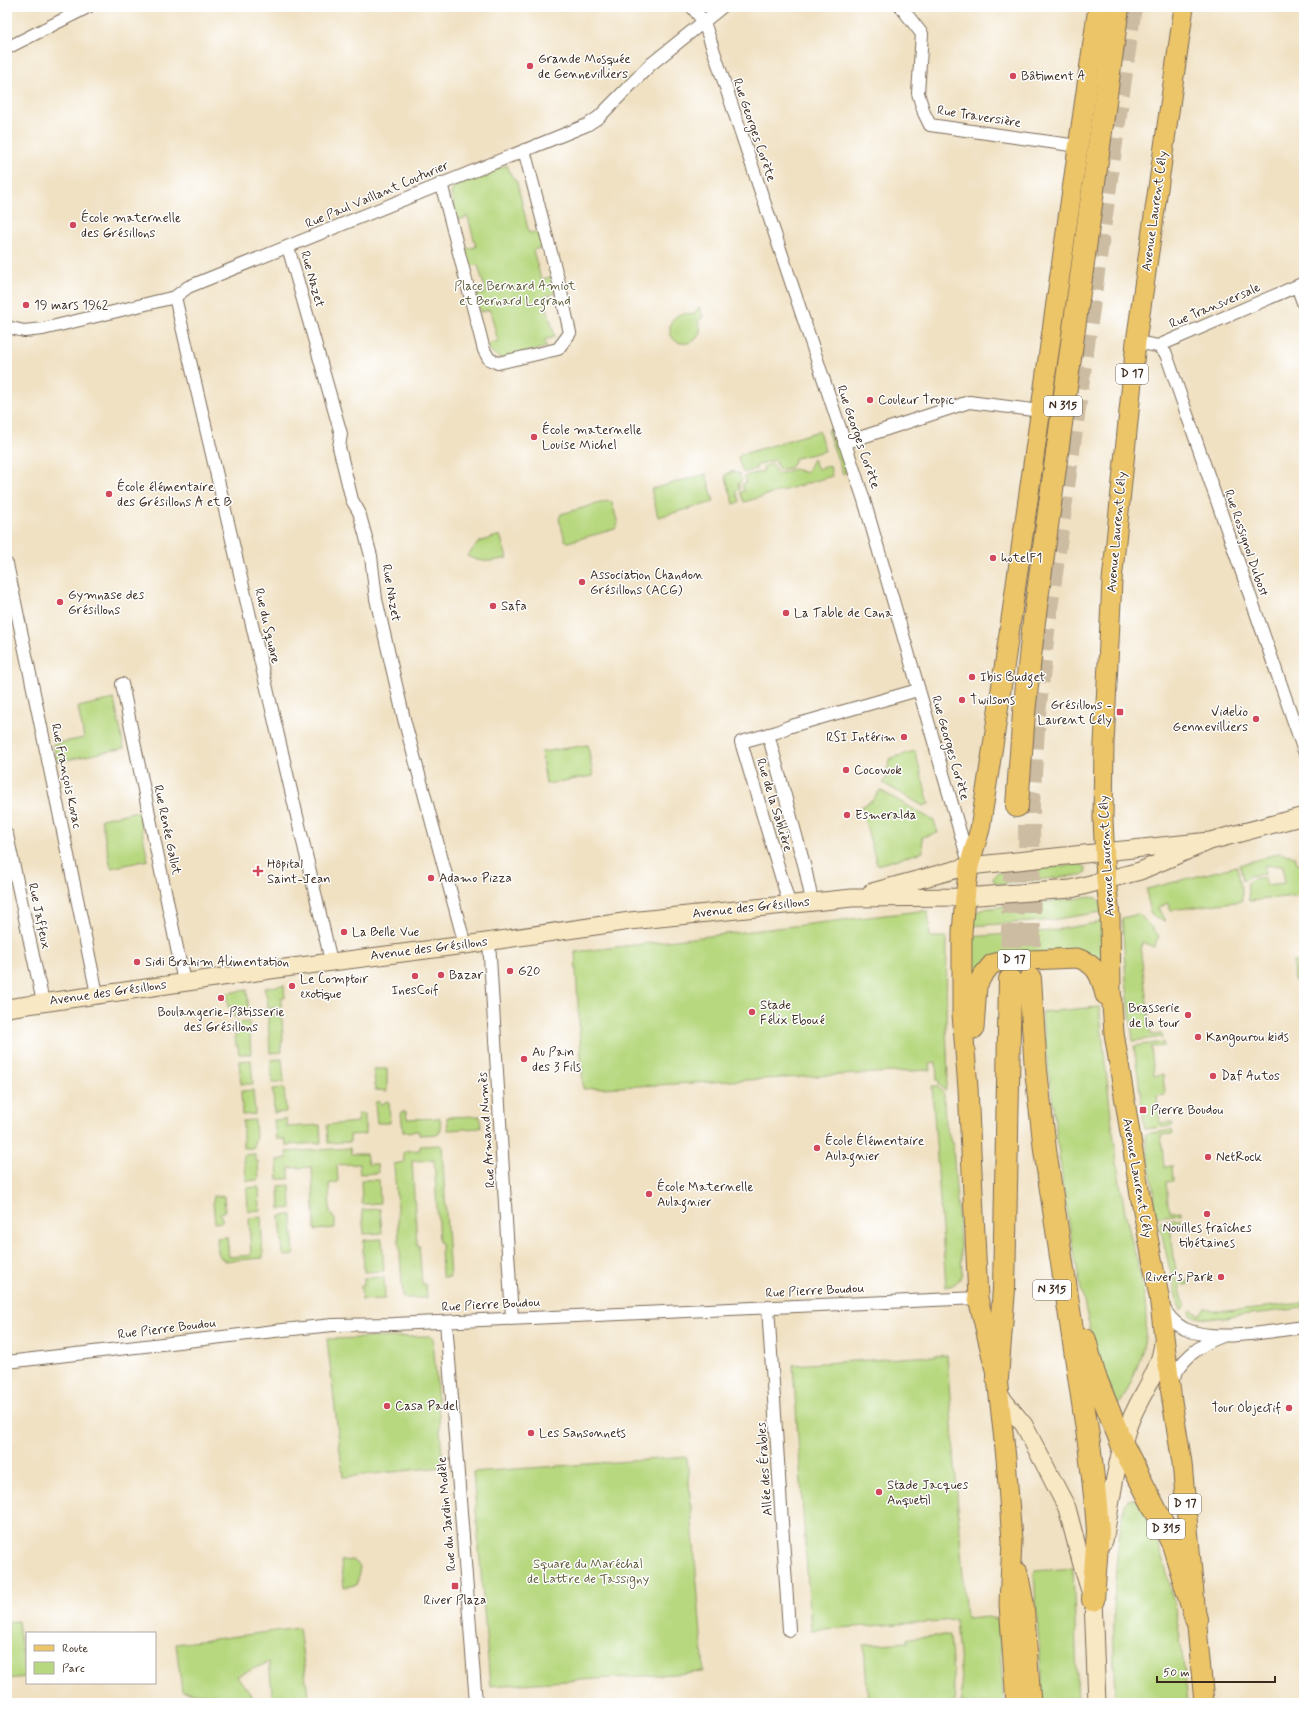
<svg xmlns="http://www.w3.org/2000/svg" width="1311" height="1710" font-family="Mynerve,sans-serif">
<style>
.green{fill:#b7d87f;stroke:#79814e}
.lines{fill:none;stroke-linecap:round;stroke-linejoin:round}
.highway-tunnel{stroke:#ccbca2;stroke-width:22;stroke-dasharray:22 11;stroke-linecap:butt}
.street-casing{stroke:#7a6a58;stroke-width:14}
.secondary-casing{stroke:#7a6a58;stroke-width:19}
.primary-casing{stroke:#7a6a58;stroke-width:21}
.highway-casing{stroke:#7a6a58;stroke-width:24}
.street{stroke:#fff;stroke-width:12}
.secondary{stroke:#f8e8c3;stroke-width:17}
.primary{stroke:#edc569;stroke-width:19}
.highway{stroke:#edc569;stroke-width:22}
.poi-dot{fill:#d1495b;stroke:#fff;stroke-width:1.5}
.labels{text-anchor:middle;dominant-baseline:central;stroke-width:3;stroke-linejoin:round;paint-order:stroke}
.shield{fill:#fff;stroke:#766a62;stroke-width:1}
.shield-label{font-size:12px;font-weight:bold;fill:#3b2a1e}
.poi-label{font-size:13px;fill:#3b2a1e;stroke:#fff;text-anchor:start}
.street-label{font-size:13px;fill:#3b2a1e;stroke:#fff}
.park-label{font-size:13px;fill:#605e3b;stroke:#fff}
</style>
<rect width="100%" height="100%" fill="#fff"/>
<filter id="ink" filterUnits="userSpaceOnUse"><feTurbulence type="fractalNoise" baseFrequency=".025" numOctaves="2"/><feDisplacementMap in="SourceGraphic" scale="8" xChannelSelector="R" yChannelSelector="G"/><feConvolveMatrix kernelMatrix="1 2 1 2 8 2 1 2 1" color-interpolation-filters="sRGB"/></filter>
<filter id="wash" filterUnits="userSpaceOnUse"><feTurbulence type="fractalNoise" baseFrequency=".012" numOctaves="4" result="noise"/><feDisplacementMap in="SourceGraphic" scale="16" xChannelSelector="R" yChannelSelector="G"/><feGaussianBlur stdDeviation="0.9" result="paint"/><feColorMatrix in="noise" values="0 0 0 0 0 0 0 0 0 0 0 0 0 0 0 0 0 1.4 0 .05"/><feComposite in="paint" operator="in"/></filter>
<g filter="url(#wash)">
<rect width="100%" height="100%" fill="#f0e1c3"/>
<path class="green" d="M507,165L511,175L517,182L529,233L541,231L544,247L533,250L541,279L552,277L556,293L544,297L555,337L544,340L547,347L502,359L491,352L487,344L498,341L490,310L480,312L475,296L486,293L478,265L469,266L464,249L476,247L468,217L457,220L451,194L453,187Z
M699,307L703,317L698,321C710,345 669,353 670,328C670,324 672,319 675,317C681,312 687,313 693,315Z
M831,428L847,472L843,474L827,430Z
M819,431L825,451L796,458L790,468L779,470L775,460L756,466V469L743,473L738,458L740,455Z
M813,459L818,469L830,466L832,476L744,502L740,492L744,491L742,484L746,483L745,476L764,471L763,467L773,464L776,473H782L794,469L806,473Z
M734,471L737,474L739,473L742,481L738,484L740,489L736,491L740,502L734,504L725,475Z
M706,474L714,502L658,517L651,489Z
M608,501L612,503L618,524L615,529L568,542L565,540L559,519L561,514Z
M500,535L507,558C492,562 481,563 467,556L479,542Z
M114,699L124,748L57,762L53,744L84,738L78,707Z
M588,745L593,776L546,784L541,752Z
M915,751L929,804L923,806L883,783L887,776L889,759Z
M880,790L934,821L938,833L922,837L923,852L877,865L861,807L872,801Z
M138,811L148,860L111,868L101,819Z
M1279,853L1295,856L1297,863L1304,867V900L1303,895L1249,901L1247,883L1252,879L1265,877L1266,885L1284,883L1283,865L1264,866L1265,874L1249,876L1243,881L1240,865Z
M1080,864L1083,865L1086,869L1085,873L1082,875L998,884L993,880L994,876L997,873Z
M1237,866L1242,892V901L1171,910L1168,903L1158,908L1165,921C1146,918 1148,904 1147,889Z
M1090,897L1096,898L1101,903L1102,912L1044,921L971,926L975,914L981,909Z
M919,911H928L930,937H947L946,1024L948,1078L945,1091L939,1084V1080H937L936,1063L929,1064L930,1070L583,1089L575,952Z
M1139,914L1159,936L1154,947L1142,942L1141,954L1151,1035L1162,1034L1163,1037L1133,1041L1126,980L1122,918Z
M1102,922L1105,960L1101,963L1087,953L972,976L970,975V937L1049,931Z
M1304,961V980L1294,981L1293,962Z
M284,985L285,998H281V1007L268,1008L267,997L264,988Z
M247,990L249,1015L234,1017L233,1007H228L227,993Z
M1099,1007C1107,1073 1112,1141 1124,1206C1131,1246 1148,1287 1146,1328C1144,1356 1133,1379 1121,1402L1117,1405C1110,1385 1100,1364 1094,1343C1065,1235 1056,1122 1041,1012Z
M282,1014L283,1042H281L282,1052L270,1053L268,1015Z
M249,1022L251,1054H239L238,1046H236L234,1023Z
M1163,1042L1164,1046L1151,1047L1154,1076L1163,1075L1165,1095L1157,1096L1160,1123L1172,1122V1126L1145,1129L1134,1046Z
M282,1059L284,1082L272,1083L271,1060Z
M251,1060L253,1084H241L239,1061Z
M374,1069H387V1091L375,1090Z
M932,1086H937L944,1094L945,1125L953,1146L962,1271C961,1281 955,1285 946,1287Z
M284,1088L286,1112L274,1113L273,1089Z
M253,1090L255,1114L242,1115L241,1091Z
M378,1101L380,1104L385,1103L386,1101L389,1102L390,1123H377L375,1103Z
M401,1112H406L407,1119L440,1118L441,1131H439V1134L419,1135V1131L403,1132Z
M358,1114H365V1134L350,1135V1142L328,1143L327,1125L358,1122Z
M480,1116L481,1128L448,1130L447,1117Z
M286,1119L287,1127L320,1125L321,1143L286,1145L285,1139H276L274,1120Z
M255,1120L256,1140L254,1141V1148H243V1121Z
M1172,1130L1173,1134L1161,1135L1164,1167L1172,1166L1173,1181L1166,1182L1169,1212L1181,1211V1214L1157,1217L1145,1134Z
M440,1145L442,1147L450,1277H442L441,1243L439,1242L434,1160L412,1161L417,1245H419L422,1284H426L427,1298H403L394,1164L404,1162L403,1153L405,1151L420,1150V1146Z
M350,1148L351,1154H366L368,1164H377L378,1173L360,1174L359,1164L337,1165L338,1182L329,1184L330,1212L335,1220V1228L315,1230L312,1167L289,1168V1179H278L277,1160L287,1158L286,1152Z
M255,1154V1160L258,1161L259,1180L247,1181L243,1155Z
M361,1180H379L380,1203L362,1204Z
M290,1185L291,1208L280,1209L279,1186Z
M259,1187L260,1210L248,1211L247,1188Z
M214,1196H224L225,1211L220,1213L223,1222L215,1223L213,1201Z
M380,1209L382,1233L364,1234L362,1210Z
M292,1215L294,1255L285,1256L283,1254L280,1216Z
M261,1217L263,1258L225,1261C216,1256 218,1247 217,1238L227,1237L229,1257L251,1255L249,1218Z
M1182,1219V1223L1170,1225L1177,1282L1188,1281L1189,1284L1179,1286L1183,1300L1186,1305L1181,1310L1177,1300L1159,1222Z
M382,1239L384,1271L364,1272L363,1248L364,1247V1240Z
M384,1277L385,1299L362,1300L361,1285H364V1278Z
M1304,1303V1308L1207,1319L1196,1317L1189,1313L1191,1310L1200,1315L1206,1308L1216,1311H1227Z
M430,1336L433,1339L443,1467L343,1477L327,1339Z
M947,1355L966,1619L987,1617L998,1619L1004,1703H960L962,1692L956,1620L811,1630L793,1365Z
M687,1457L704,1672L490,1686L473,1472Z
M1134,1499C1141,1501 1144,1511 1147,1518C1174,1576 1181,1640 1188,1703H1115C1113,1637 1112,1570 1124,1504L1128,1500Z
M353,1560L360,1566L357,1585L344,1587L341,1561Z
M1073,1568L1078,1703H1043L1034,1575L1035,1571Z
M18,1621L25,1677L7,1679V1622Z
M299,1628L309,1703H273L269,1662L237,1676L257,1703L182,1691L176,1644Z
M950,1635L955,1703H868L864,1645L908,1642V1638Z"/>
</g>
<g filter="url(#ink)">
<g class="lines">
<path class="highway-tunnel" d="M1030,979L1029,805L1035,714L1045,623L1131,7
M1010,980L1015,853"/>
<defs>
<path id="street" d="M692,7L704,22L864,500L969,863
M901,7L922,34L918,93L924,113L930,125L1078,146
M7,48L88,7
M441,183L484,350L489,359L498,363L558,349L570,333L559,283L524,150
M288,247L341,434L339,447L352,500L359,512L371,556L376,599L404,719L465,945
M1297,286L1304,305
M175,297L331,961
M7,327L24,331L43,329L175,297L188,287L587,125L599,117L650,65L722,7
M1136,342L1158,346L1304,283
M1158,346L1166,354L1304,751
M844,443L969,402L1041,411
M7,564L97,994
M122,684L184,982
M768,734L805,868L812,901
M7,835L43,1002
M789,903L741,742L777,732L788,727L918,690
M489,941L512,1318
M1162,1305C1167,1315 1175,1324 1185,1329C1215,1343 1271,1331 1304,1327
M768,1307L789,1630
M446,1322L476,1703
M7,1362L283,1330L333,1325L394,1324L978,1298
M1171,1384C1179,1360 1200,1344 1223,1336"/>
<path id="secondary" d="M872,892L969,866L1210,841L1304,816
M7,1008L277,969L465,945L630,921L852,898L965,897L1071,889L1140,871L1210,841
M1001,1397L1024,1425L1067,1508L1082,1565L1091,1594
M1104,1541C1111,1504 1115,1466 1127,1430C1136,1399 1160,1375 1163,1342
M1095,1589L1093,1600L1097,1703"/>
<path id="primary" d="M1184,7L1136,342L1112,581L1104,744L1103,819L1106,880L1110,916L1111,990L1114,1033L1140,1195L1159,1296L1172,1401L1182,1463L1204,1703
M974,1029L977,986L982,976L992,964L1004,961L1077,958C1097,964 1101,977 1105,995
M1018,1572L1024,1603L1031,1703
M1016,1703L1009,1604L1012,1541L1006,1458L997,1378L978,1298L968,1088L962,1014V932L965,897L969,866L980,829L994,739L1098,7"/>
<path id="highway" d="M1017,806L1024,713L1034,621L1118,7
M1030,979L1036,1070L1045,1150L1089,1443L1096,1505L1098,1531L1093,1600
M1085,1340L1094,1374L1122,1444L1173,1544L1196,1619
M997,1378L1004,1289L1010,980"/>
</defs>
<use href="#street" class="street-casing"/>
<use href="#secondary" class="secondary-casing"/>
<use href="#primary" class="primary-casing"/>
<use href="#highway" class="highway-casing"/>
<use href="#street" class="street"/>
<use href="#secondary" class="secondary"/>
<use href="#primary" class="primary"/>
<use href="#highway" class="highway"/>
</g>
</g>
<g class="poi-dot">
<circle cx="530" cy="66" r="4"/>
<circle cx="1013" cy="76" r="4"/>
<circle cx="73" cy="225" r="4"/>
<circle cx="26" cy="305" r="4"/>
<circle cx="870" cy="400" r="4"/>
<circle cx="534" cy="437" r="4"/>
<circle cx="109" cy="494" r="4"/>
<circle cx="993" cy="558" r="4"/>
<circle cx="582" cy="582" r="4"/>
<circle cx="60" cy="602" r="4"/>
<circle cx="493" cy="606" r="4"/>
<circle cx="786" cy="613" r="4"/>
<circle cx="972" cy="677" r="4"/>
<circle cx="962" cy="700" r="4"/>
<rect x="1116" y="708" width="8" height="8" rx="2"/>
<circle cx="1256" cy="719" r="4"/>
<circle cx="904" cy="737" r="4"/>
<circle cx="846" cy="770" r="4"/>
<circle cx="847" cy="815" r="4"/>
<path d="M256 865h4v4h4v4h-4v4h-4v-4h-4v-4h4z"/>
<circle cx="431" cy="878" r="4"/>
<circle cx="344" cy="932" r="4"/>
<circle cx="137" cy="962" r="4"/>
<circle cx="510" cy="971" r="4"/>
<circle cx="441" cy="975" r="4"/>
<circle cx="415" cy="976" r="4"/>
<circle cx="292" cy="986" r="4"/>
<circle cx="221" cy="998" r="4"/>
<circle cx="752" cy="1012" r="4"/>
<circle cx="1188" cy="1015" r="4"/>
<circle cx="1198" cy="1037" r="4"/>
<circle cx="524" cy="1059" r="4"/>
<circle cx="1213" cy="1076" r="4"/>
<rect x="1139" y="1106" width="8" height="8" rx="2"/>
<circle cx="817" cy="1148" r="4"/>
<circle cx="1208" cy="1157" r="4"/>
<circle cx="649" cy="1194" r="4"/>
<circle cx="1207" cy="1214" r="4"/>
<circle cx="1221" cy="1277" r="4"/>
<circle cx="387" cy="1406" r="4"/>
<circle cx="1289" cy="1408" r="4"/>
<circle cx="531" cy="1433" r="4"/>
<circle cx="879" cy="1492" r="4"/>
<rect x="451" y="1582" width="8" height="8" rx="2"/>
</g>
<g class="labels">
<g class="shield">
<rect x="1116" y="364" width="32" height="20" rx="3"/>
<rect x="1044" y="396" width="38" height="20" rx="3"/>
<rect x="998" y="950" width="32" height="20" rx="3"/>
<rect x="1033" y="1280" width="38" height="20" rx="3"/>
<rect x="1169" y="1494" width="32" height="20" rx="3"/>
<rect x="1147" y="1519" width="38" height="20" rx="3"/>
</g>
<g class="shield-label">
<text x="1132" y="374">D 17</text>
<text x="1063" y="406">N 315</text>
<text x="1014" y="960">D 17</text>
<text x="1052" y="1290">N 315</text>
<text x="1185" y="1504">D 17</text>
<text x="1166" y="1529">D 315</text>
</g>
<g class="poi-label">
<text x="538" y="59">Grande Mosquée<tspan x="538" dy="15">de Gennevilliers</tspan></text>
<text x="1021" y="76">Bâtiment A</text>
<text x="81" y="218">École maternelle<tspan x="81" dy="15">des Grésillons</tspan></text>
<text x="34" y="305">19 mars 1962</text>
<text x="878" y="400">Couleur Tropic</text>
<text x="542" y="430">École maternelle<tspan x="542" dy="15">Louise Michel</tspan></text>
<text x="117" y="487">École élémentaire<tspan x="117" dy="15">des Grésillons A et B</tspan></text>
<text x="1001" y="558">hotelF1</text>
<text x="590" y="575">Association Chandon<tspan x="590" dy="15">Grésillons (ACG)</tspan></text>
<text x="68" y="595">Gymnase des<tspan x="68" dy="15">Grésillons</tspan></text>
<text x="501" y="606">Safa</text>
<text x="794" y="613">La Table de Cana</text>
<text x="980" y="677">Ibis Budget</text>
<text x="970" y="700">Twilsons</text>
<text x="1112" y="705" text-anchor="end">Grésillons -<tspan x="1112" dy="15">Laurent Cély</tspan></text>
<text x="1248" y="712" text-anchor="end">Videlio<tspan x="1248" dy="15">Gennevilliers</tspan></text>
<text x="896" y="737" text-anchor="end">RSI Intérim</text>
<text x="854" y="770">Cocowok</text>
<text x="855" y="815">Esmeralda</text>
<text x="267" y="864">Hôpital<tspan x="267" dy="15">Saint-Jean</tspan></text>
<text x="439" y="878">Adamo Pizza</text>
<text x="352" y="932">La Belle Vue</text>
<text x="145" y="962">Sidi Brahim Alimentation</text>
<text x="518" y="971">G20</text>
<text x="449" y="975">Bazar</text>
<text x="300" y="979">Le Comptoir<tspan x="300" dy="15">exotique</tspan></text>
<text x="415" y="990" text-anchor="middle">InesCoif</text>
<text x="760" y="1005">Stade<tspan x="760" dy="15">Félix Eboué</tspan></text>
<text x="1180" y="1008" text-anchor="end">Brasserie<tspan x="1180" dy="15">de la tour</tspan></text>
<text x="221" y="1012" text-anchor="middle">Boulangerie-Pâtisserie<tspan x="221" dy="15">des Grésillons</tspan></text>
<text x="1206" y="1037">Kangourou kids</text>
<text x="532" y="1052">Au Pain<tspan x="532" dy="15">des 3 Fils</tspan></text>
<text x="1221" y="1076">Daf Autos</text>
<text x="1151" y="1110">Pierre Boudou</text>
<text x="825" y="1141">École Élémentaire<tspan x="825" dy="15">Aulagnier</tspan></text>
<text x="1216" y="1157">NetRock</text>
<text x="657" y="1187">École Maternelle<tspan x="657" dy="15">Aulagnier</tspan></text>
<text x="1207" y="1228" text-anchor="middle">Nouilles fraîches<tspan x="1207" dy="15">tibétaines</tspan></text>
<text x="1213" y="1277" text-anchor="end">River's Park</text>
<text x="395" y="1406">Casa Padel</text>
<text x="1281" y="1408" text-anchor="end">Tour Objectif</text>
<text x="539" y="1433">Les Sansonnets</text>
<text x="887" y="1485">Stade Jacques<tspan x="887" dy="15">Anquetil</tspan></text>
<text x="455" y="1600" text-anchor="middle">River Plaza</text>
</g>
<g class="street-label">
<text transform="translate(979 117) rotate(9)">Rue Traversière</text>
<text transform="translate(754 130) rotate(71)">Rue Georges Corète</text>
<text transform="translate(377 195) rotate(-23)">Rue Paul Vaillant Couturier</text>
<text transform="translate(1155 211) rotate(-82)">Avenue Laurent Cély</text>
<text transform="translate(312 279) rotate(74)">Rue Nazet</text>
<text transform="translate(1215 306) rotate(-23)">Rue Transversale</text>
<text transform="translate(858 437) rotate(71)">Rue Georges Corète</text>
<text transform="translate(1117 532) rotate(-85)">Avenue Laurent Cély</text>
<text transform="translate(1246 543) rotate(71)">Rue Rossignol Dubost</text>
<text transform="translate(391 593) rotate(80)">Rue Nazet</text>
<text transform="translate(267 626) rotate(77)">Rue du Square</text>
<text transform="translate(950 748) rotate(74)">Rue Georges Corète</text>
<text transform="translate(66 776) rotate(78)">Rue François Kovac</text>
<text transform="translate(774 805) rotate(73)">Rue de la Sablière</text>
<text transform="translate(167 830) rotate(78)">Rue Renée Gallot</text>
<text transform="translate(1107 856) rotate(-93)">Avenue Laurent Cély</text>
<text transform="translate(751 908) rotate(-6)">Avenue des Grésillons</text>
<text transform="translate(39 916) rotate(78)">Rue Jaffeux</text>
<text transform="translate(429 949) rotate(-7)">Avenue des Grésillons</text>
<text transform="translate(108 993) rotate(-8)">Avenue des Grésillons</text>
<text transform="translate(487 1130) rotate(-94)">Rue Armand Numès</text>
<text transform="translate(1137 1178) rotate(80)">Avenue Laurent Cély</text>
<text transform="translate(815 1291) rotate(-3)">Rue Pierre Boudou</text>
<text transform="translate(491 1305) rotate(-3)">Rue Pierre Boudou</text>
<text transform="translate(167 1329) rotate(-7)">Rue Pierre Boudou</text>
<text transform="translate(765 1469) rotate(-94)">Allée des Érables</text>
<text transform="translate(447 1514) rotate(-95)">Rue du Jardin Modèle</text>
</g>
<g class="park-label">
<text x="515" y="286">Place Bernard Amiot<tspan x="515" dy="15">et Bernard Legrand</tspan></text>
<text x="588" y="1564">Square du Maréchal<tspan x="588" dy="15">de Lattre de Tassigny</tspan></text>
</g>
</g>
<rect width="1311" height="1710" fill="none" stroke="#fff" stroke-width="24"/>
<rect x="26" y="1632" width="130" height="52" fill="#ffffff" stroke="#b1aaa5"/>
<rect x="34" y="1645" width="20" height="6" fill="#edc569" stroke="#b1aaa5"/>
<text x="62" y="1652" font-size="12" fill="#3b2a1e">Route</text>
<rect x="34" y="1662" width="20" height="12" fill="#b7d87f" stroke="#b1aaa5"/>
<text x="62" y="1672" font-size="12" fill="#3b2a1e">Parc</text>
<path d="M1157 1676v6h118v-6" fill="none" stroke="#3b2a1e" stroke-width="2"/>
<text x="1163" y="1676" font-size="12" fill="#3b2a1e" stroke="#ffffff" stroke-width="3" paint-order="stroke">50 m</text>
</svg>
